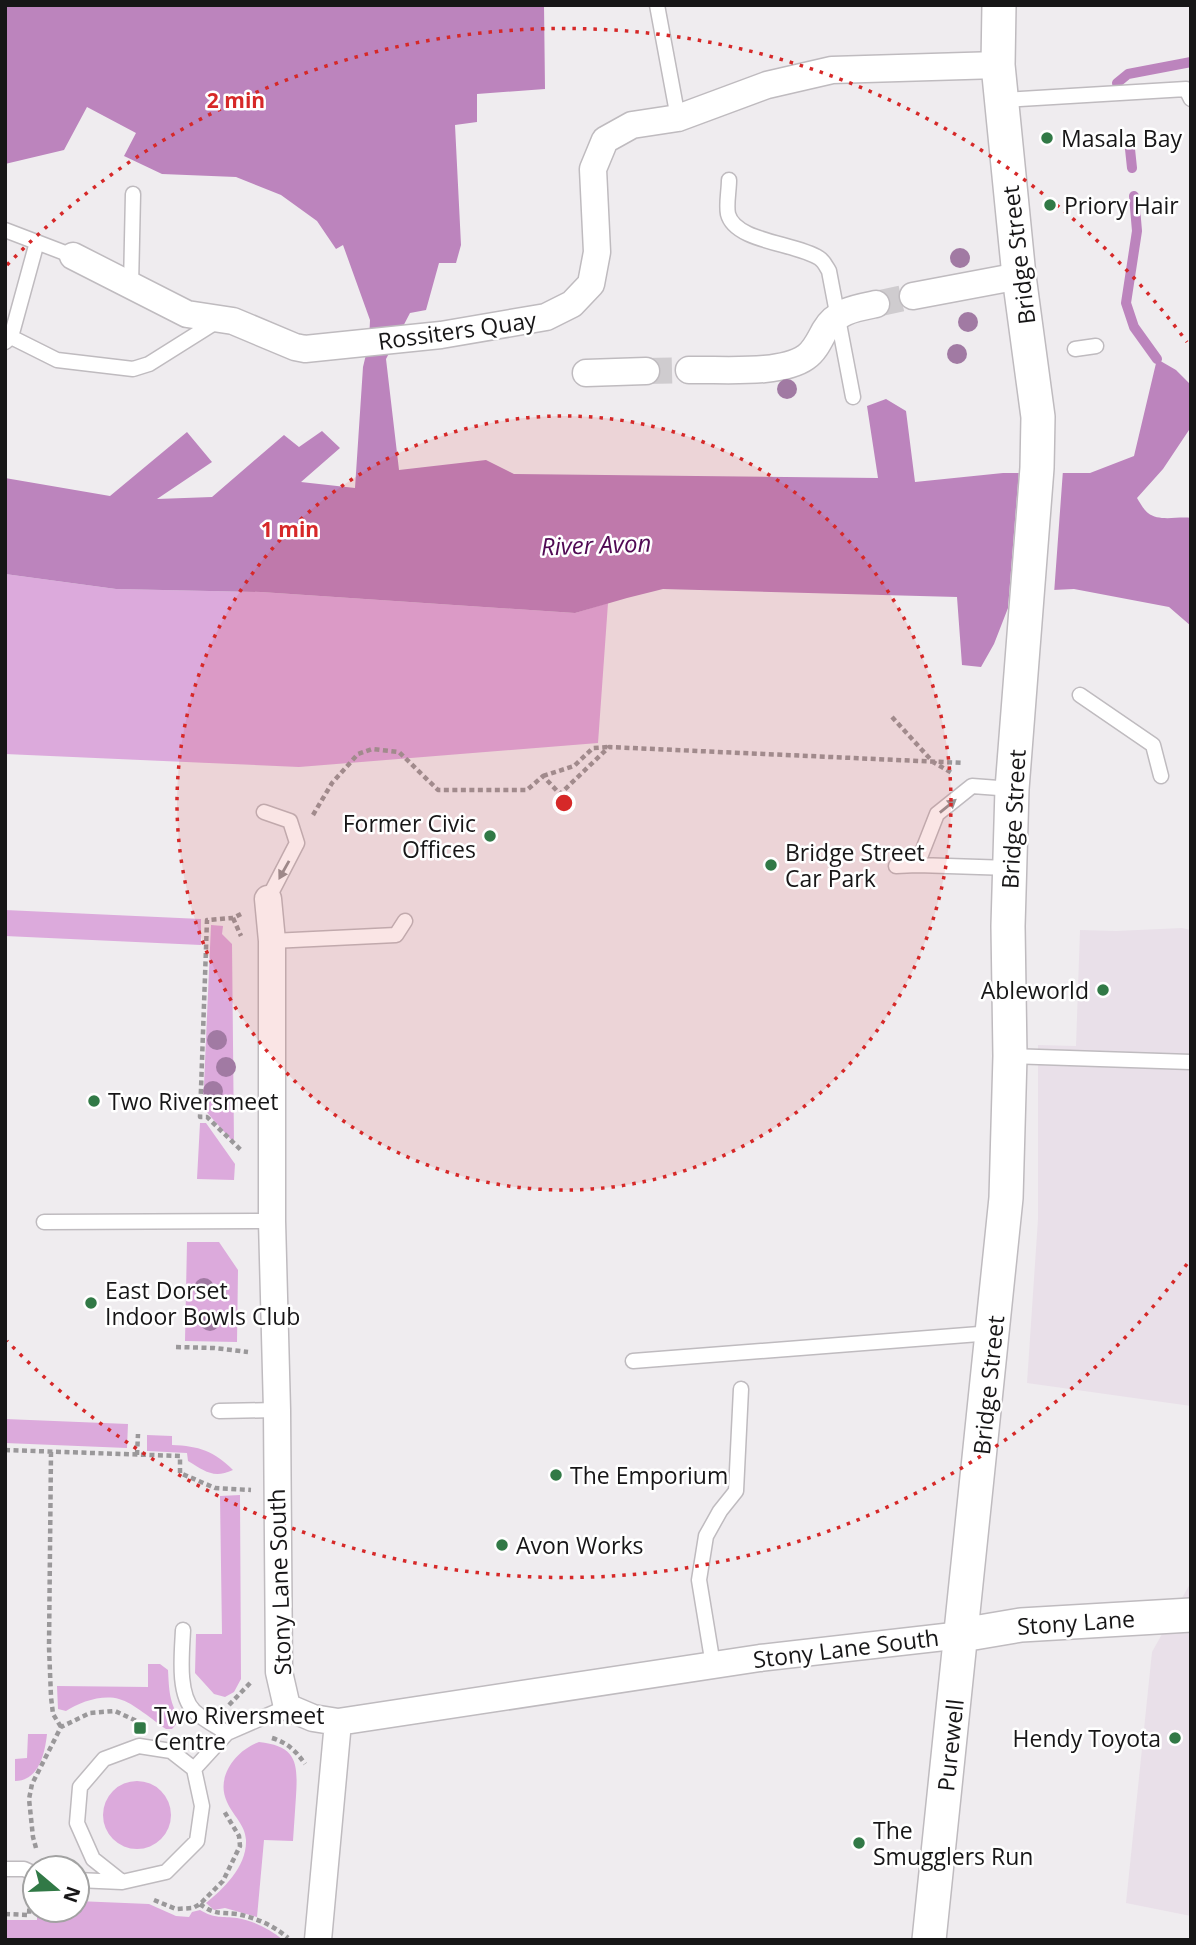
<svg xmlns="http://www.w3.org/2000/svg" width="1196" height="1945" font-family="'Open Sans',sans-serif">
<style>
.built{fill:#e9e0e9}
.green{fill:#dcaadc}
.water{fill:#bc84bd}
.pier{fill:#efecef}
.lines{fill:none;stroke-linecap:round;stroke-linejoin:round}
.stream{stroke:#bc84bd;stroke-width:10}
.minor-tunnel{stroke:#cfcccf;stroke-width:26;stroke-dasharray:26 13;stroke-linecap:butt}
.service-casing{stroke:#bfbbbf;stroke-width:17}
.minor-casing{stroke:#bfbbbf;stroke-width:29}
.tertiary-casing{stroke:#bfbbbf;stroke-width:36}
.path{stroke:#9a989a;stroke-width:4.5;stroke-dasharray:5 3.5;stroke-linecap:butt}
.service{stroke:#fff;stroke-width:14}
.minor{stroke:#fff;stroke-width:26}
.tertiary{stroke:#fff;stroke-width:33}
.tree{fill:#a17aa3}
.oneway{fill:#979697}
.ring{fill:none;stroke:#d62828;stroke-width:3.5;stroke-dasharray:3.5 7}
.poi-dot{fill:#317946;stroke:#fff;stroke-width:2.5}
.labels{text-anchor:middle;dominant-baseline:central;stroke-width:5;stroke-linejoin:round;paint-order:stroke}
.poi-label{font-size:23px;fill:#171617;stroke:#fff;text-anchor:start}
.street-label{font-size:23px;fill:#171617;stroke:#fff}
.water-label{font-size:24px;font-style:italic;fill:#500953;stroke:#fff}
.centre{fill:#d62828;stroke:#fff;stroke-width:3.5}
.ring-label{font-size:21px;text-anchor:middle;font-weight:bold;fill:#d62828;stroke:#fff;stroke-width:5;stroke-linejoin:round;paint-order:stroke}
</style>
<rect width="100%" height="100%" fill="#efecef"/>
<path class="built" d="M1182,928L1191,930V1406L1027,1383L1038,1219V1045L1076,1046L1080,930L1116,931Z
M1191,1582V1916L1126,1903L1152,1652Z"/>
<path class="green" d="M5,574L116,589L261,592L575,613L608,603L598,743L299,767L5,754Z
M5,910L201,919V945L5,936Z
M211,925L223,926L222,934L232,944L234,1143L203,1108Z
M200,1123H206L235,1164L234,1180L197,1179Z
M187,1242H219L238,1270L237,1342L185,1341Z
M5,1419L128,1424L127,1448L5,1443Z
M147,1435L172,1436V1445C199,1446 214,1451 233,1470C213,1479 205,1471 188,1461L187,1453L147,1451Z
M240,1495L241,1679L234,1692L225,1697L214,1694L195,1673L196,1634H222L220,1496Z
M148,1664H160L168,1670C169,1688 169,1705 181,1719L172,1729H166C152,1720 134,1703 119,1699C103,1694 79,1702 66,1711L58,1709L57,1686L148,1687Z
M28,1734H47C45,1753 39,1781 15,1781V1759L27,1758Z
M259,1742C297,1746 298,1763 296,1796C295,1811 294,1826 293,1841L264,1840L257,1917L225,1908L214,1910L206,1903C224,1888 247,1866 246,1840C245,1824 233,1816 227,1802C215,1777 236,1750 259,1742Z
M103 1815a34 34 0 1 1 68 0a34 34 0 1 1-68 0Z
M77,1901L149,1904L176,1916L189,1917L192,1912L200,1910C215,1919 222,1916 237,1918C254,1921 270,1929 283,1940H5V1920H37V1910H77Z"/>
<path class="water" d="M5,5H544L545,89L477,94V122L455,125L461,245L456,263H439L426,310L410,313L386,359L399,470L486,460L514,474L878,478L867,406L886,399L906,411L915,482L1003,473H1090L1134,456L1157,359L1176,370L1191,385V427L1163,469L1137,498C1140,503 1144,510 1148,513C1159,522 1178,516 1191,518V626L1169,607L1074,589L1010,592L1008,608L994,644L981,667L962,665L957,597L663,589L627,598L575,613L261,592L116,589L5,574V478L110,496L187,432L212,462L157,499L212,497L284,435L299,447L322,431L340,448L301,482L355,488L363,367L369,342L370,320L343,245L336,249L317,221L281,195L236,177L162,174L124,156L136,133L87,107L64,150L5,164Z"/>
<path class="pier" d="M1019,470H1063L1054,594L1013,595L1012,608H1008Z"/>
<g class="lines">
<path class="stream" d="M1117,83L1128,74L1191,62
M1130,149L1132,168
M1134,196L1137,231L1126,303L1134,327L1157,359"/>
<path class="minor-tunnel" d="M876,304L913,296
M646,371L689,370"/>
<defs>
<path id="service" d="M657,5L678,118
M1002,100L1186,89L1191,99
M729,180C729,191 726,204 728,214C735,242 796,243 819,258C824,261 826,266 829,271L853,397
M5,230L73,256
M131,286L133,194
M11,337L57,360L133,369L149,364L219,320
M5,342L11,337L37,242
M1075,349L1096,346
M1080,695L1153,745L1161,776
M264,812L290,821L297,843L268,899
M917,865L937,814L972,786L1012,789
M896,866L917,865L1010,868
M272,941L396,935L405,921
M1010,1056L1191,1062
M44,1222L272,1221
M633,1361L992,1333
M219,1411L277,1410
M183,1630C182,1653 177,1694 194,1711C204,1720 216,1726 227,1733
M713,1665L699,1580L706,1536L720,1511L736,1491L741,1389
M139,1746L171,1751L194,1769L202,1806L197,1841L166,1872L122,1882L93,1859L77,1823L80,1787L104,1759Z
M194,1769L227,1733L287,1707
M5,1869H24L35,1874
M77,1880L122,1882"/>
<path id="minor" d="M73,256L187,314L233,321L295,347L305,349L441,335L546,317L572,304L591,284L597,252L593,169L605,140L632,125L678,118L767,85L832,70L998,65
M913,296L1019,276
M689,370C721,369 781,375 806,357C815,351 820,339 825,330C836,311 856,308 876,304
M586,373L646,371
M268,899L272,941V1221L277,1410L279,1672L287,1707L313,1718L338,1722L760,1658L962,1635
M318,1940L338,1722"/>
<path id="tertiary" d="M962,1635L1021,1625L1191,1615
M929,1940L1006,1198L1010,1056L1008,926L1012,789L1037,468L1038,417L1019,276L998,65L999,5"/>
</defs>
<use href="#service" class="service-casing"/>
<use href="#minor" class="minor-casing"/>
<use href="#tertiary" class="tertiary-casing"/>
<path class="path" d="M892,717L933,762L952,773
M543,776L574,766L593,748L609,747
M313,815L332,783L358,754L372,749L399,752L438,790H527L543,776L560,794L609,747L964,763
M241,914L233,918L207,920L200,1117H207L242,1151
M233,918L241,936
M176,1347L214,1348L248,1352
M5,1450L180,1456V1473L215,1488L251,1490
M51,1452L49,1647L51,1697L53,1714L61,1727
M137,1455L138,1434
M229,1705L252,1681
M272,1738C288,1743 296,1751 305,1764
M36,1848L33,1837L29,1799L32,1784L61,1727L90,1713L102,1712L115,1711L141,1723
M154,1900L176,1909L193,1908L200,1904L223,1881L240,1846L239,1836L224,1811
M200,1904C214,1915 221,1912 237,1914C256,1918 273,1925 288,1938
M5,1914L29,1915L30,1894"/>
<use href="#service" class="service"/>
<use href="#minor" class="minor"/>
<use href="#tertiary" class="tertiary"/>
</g>
<g class="tree">
<circle cx="960" cy="258" r="10"/>
<circle cx="968" cy="322" r="10"/>
<circle cx="957" cy="354" r="10"/>
<circle cx="787" cy="389" r="10"/>
<circle cx="217" cy="1040" r="10"/>
<circle cx="226" cy="1067" r="10"/>
<circle cx="213" cy="1091" r="10"/>
<circle cx="204" cy="1288" r="10"/>
<circle cx="210" cy="1321" r="10"/>
</g>
<defs><path id="oneway-solid" d="M-6-.8H1V-3.2L6.5 0L1 3.2V.8H-6Z" transform="scale(1.75)"/></defs>
<g class="oneway">
<use href="#oneway-solid" transform="translate(948 806) rotate(-39)"/>
<use href="#oneway-solid" transform="translate(284 870) rotate(119)"/>
</g>
<circle cx="564" cy="803" r="387" fill="#d62828" fill-opacity=".12"/>
<g class="ring">
<circle cx="564" cy="803" r="387"/>
<path d="M1187 1264A775 775 0 0 1 7 1341M7 265A775 775 0 0 1 1187 342"/>
</g>
<g class="poi-dot">
<circle cx="1047" cy="138" r="7"/>
<circle cx="1050" cy="205" r="7"/>
<circle cx="490" cy="836" r="7"/>
<circle cx="771" cy="865" r="7"/>
<circle cx="1103" cy="990" r="7"/>
<circle cx="94" cy="1101" r="7"/>
<circle cx="91" cy="1303" r="7"/>
<circle cx="556" cy="1475" r="7"/>
<circle cx="502" cy="1545" r="7"/>
<rect x="133" y="1721" width="14" height="14" rx="3.5"/>
<circle cx="1175" cy="1738" r="7"/>
<circle cx="859" cy="1843" r="7"/>
</g>
<g class="labels">
<g class="poi-label">
<text x="1061" y="138">Masala Bay</text>
<text x="1064" y="205">Priory Hair</text>
<text x="476" y="823" text-anchor="end">Former Civic<tspan x="476" dy="26">Offices</tspan></text>
<text x="785" y="852">Bridge Street<tspan x="785" dy="26">Car Park</tspan></text>
<text x="1089" y="990" text-anchor="end">Ableworld</text>
<text x="108" y="1101">Two Riversmeet</text>
<text x="105" y="1290">East Dorset<tspan x="105" dy="26">Indoor Bowls Club</tspan></text>
<text x="570" y="1475">The Emporium</text>
<text x="516" y="1545">Avon Works</text>
<text x="154" y="1715">Two Riversmeet<tspan x="154" dy="26">Centre</tspan></text>
<text x="1161" y="1738" text-anchor="end">Hendy Toyota</text>
<text x="873" y="1830">The<tspan x="873" dy="26">Smugglers Run</tspan></text>
</g>
<g class="street-label">
<text transform="translate(1018 255) rotate(-97)">Bridge Street</text>
<text transform="translate(457 330) rotate(-8)">Rossiters Quay</text>
<text transform="translate(1013 819) rotate(-87)">Bridge Street</text>
<text transform="translate(988 1385) rotate(-84)">Bridge Street</text>
<text transform="translate(279 1582) rotate(-92)">Stony Lane South</text>
<text transform="translate(1076 1622) rotate(-4)">Stony Lane</text>
<text transform="translate(846 1648) rotate(-7)">Stony Lane South</text>
<text transform="translate(950 1745) rotate(-84)">Purewell</text>
</g>
<g class="water-label">
<text transform="translate(596 544) rotate(-2)">River Avon</text>
</g>
</g>
<circle cx="564" cy="803" r="10" class="centre"/>
<g class="ring-label">
<text x="236" y="108">2 min</text>
<text x="290" y="537">1 min</text>
</g>
<rect width="1196" height="1945" fill="none" stroke="#171617" stroke-width="14"/>
<g transform="translate(56 1889) rotate(109)"><circle r="33" fill="#ffffff" stroke="#a2a2a2" stroke-width="2"/>
<path d="M0-5L12 26L0 18L-12 26Z" fill="#317946"/>
<text y="-10" font-size="19" font-weight="bold" text-anchor="middle" fill="#171617">N</text>
</g>
</svg>
